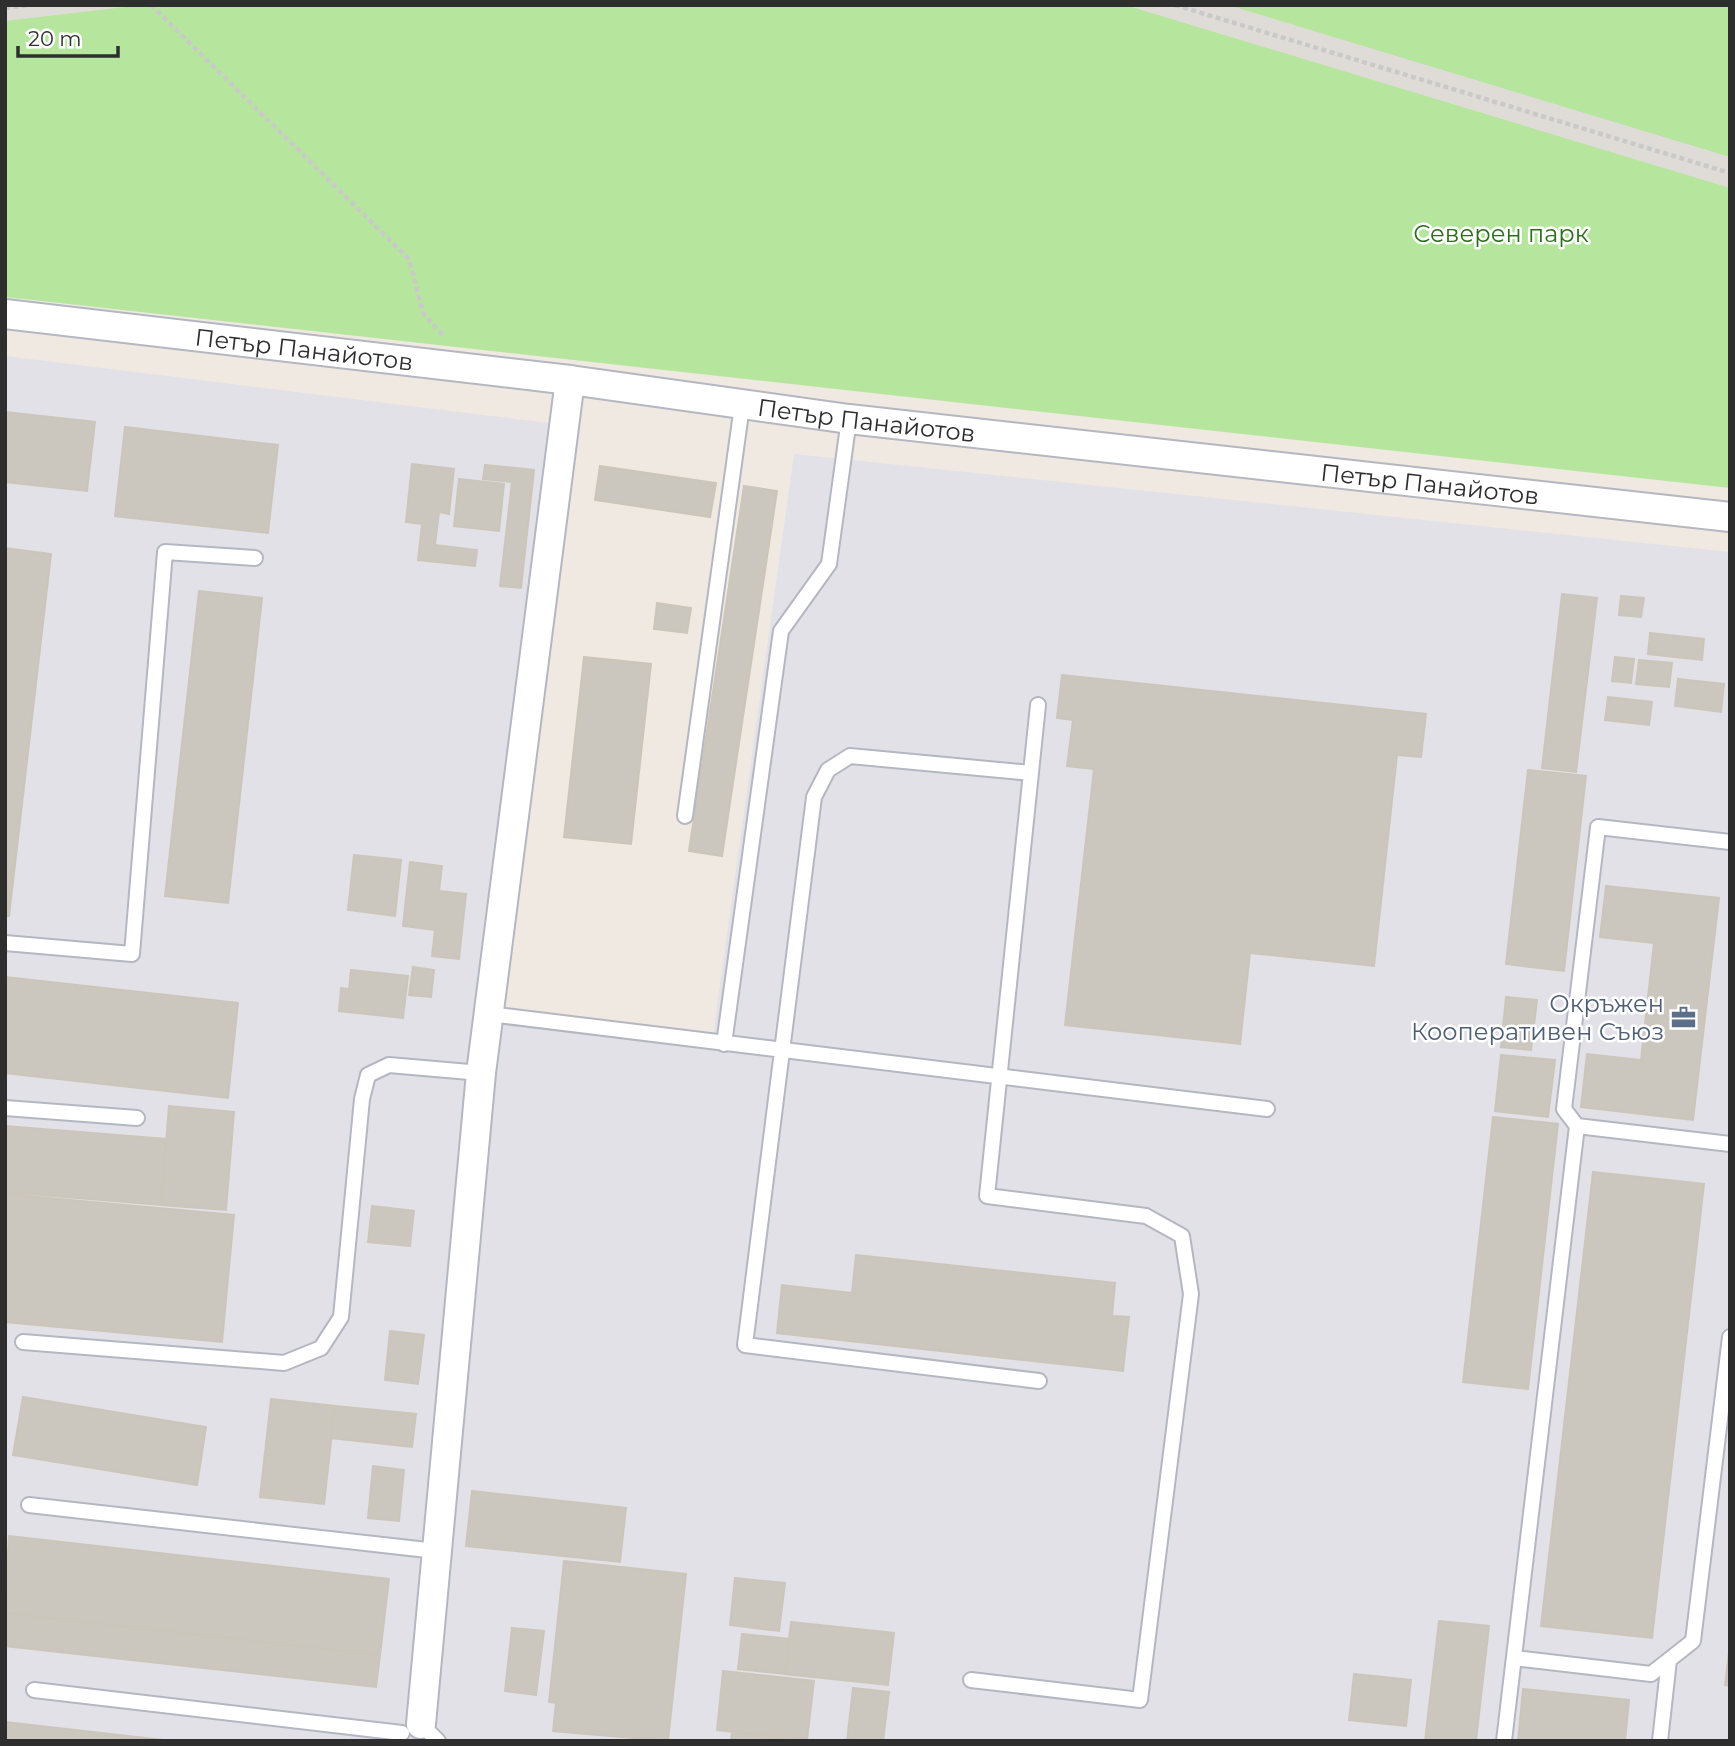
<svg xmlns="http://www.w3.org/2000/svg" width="1735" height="1746" font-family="Montserrat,sans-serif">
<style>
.industrial{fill:#e3e1e8}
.green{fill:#b6e59e}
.plaza{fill:#dfdcd8}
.building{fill:#cbc7bf;stroke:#cbc5ba;stroke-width:2}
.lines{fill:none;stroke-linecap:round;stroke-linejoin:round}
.lane-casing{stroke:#b4b7c1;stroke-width:18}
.street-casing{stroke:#b4b7c1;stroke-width:32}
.path{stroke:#c9c9c9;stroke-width:4.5;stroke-dasharray:5 3.5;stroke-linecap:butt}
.lane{stroke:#fff;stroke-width:14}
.street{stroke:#fff;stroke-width:28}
.labels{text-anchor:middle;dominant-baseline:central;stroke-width:5;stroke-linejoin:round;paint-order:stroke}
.park-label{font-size:24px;fill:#2c6e1b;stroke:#fff}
.street-label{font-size:24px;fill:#2e2e2e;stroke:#fff}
.service-label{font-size:24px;fill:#4e5e75;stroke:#fff;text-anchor:end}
</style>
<rect width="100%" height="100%" fill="#efe9e1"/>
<path class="industrial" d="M5,356L549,423L489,1014L712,1042L794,454L1730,552V1741H5Z"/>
<path class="green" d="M5,5H1730V488L5,297Z"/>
<path class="plaza" d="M5,5H142L5,21Z
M1125,5H1228L1730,157V188Z"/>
<path class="building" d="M5,412L95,422L87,491L5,482Z
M125,427L278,445L268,533L115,516Z
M412,464L454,469L449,514L439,512L435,545L477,550L475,566L418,560L422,524L406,522Z
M485,465L534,470L521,588L500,586L512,482L483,479Z
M600,466L716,483L710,517L595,500Z
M459,479L504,484L499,531L454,526Z
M744,486L777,491L722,856L689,851Z
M5,548L51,554L9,916H5Z
M199,591L262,598L228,903L165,896Z
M1562,594L1597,598L1576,772L1542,768Z
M1621,596L1644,598L1641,617L1619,615Z
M657,603L691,608L687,633L654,629Z
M1650,633L1704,639L1702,660L1648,654Z
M584,657L651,664L631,844L564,837Z
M1615,657L1634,659L1631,683L1612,681Z
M1639,660L1672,663L1669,687L1636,684Z
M1062,675L1426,714L1421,757L1397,755L1374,966L1250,953L1240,1044L1065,1025L1094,769L1067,766L1073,720L1057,718Z
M1678,679L1724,684L1721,712L1675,706Z
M1608,697L1652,702L1649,725L1605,720Z
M1528,770L1586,776L1564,971L1506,964Z
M354,855L401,860L395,916L348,910Z
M410,862L442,866L439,891L466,894L459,959L432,956L435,930L403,926Z
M1606,886L1719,898L1693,1120L1581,1107L1587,1054L1641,1060L1654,943L1600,937Z
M413,967L434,970L431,997L409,995Z
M351,970L408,976L403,1018L339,1011L341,988L349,989Z
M5,977L238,1003L228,1098L5,1073Z
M1506,997L1537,1000L1531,1050L1501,1047Z
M1501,1055L1555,1060L1548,1117L1495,1111Z
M169,1106L234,1112L226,1210L161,1205Z
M1493,1117L1558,1124L1528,1389L1463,1382Z
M5,1126L166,1139L161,1205L5,1192Z
M1593,1172L1704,1184L1652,1638L1541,1626Z
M5,1194L234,1215L222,1342L5,1322Z
M372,1206L414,1211L410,1246L368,1242Z
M856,1255L1115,1283L1112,1316L1129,1317L1123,1371L777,1333L782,1285L852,1293Z
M390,1331L424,1335L418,1384L385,1380Z
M23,1397L206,1427L197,1485L13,1455Z
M271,1399L335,1406L324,1504L260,1497Z
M335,1406L416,1414L412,1447L331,1438Z
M373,1466L404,1470L399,1521L368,1518Z
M472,1491L626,1508L620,1562L466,1546Z
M9,1536L389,1579L380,1655L5,1613Z
M564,1561L686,1574L668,1741L553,1731L556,1703L549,1702Z
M735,1578L785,1583L779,1631L730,1625Z
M5,1613L380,1655L376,1687L5,1646Z
M1439,1621L1489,1626L1476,1741H1425Z
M791,1622L894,1633L888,1685L785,1674Z
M512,1628L544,1631L536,1695L505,1691Z
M742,1634L789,1639L785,1674L738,1669Z
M1730,1645V1686L1725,1685Z
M723,1671L814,1681L807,1740L717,1730Z
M1354,1674L1411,1680L1406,1726L1349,1720Z
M853,1688L889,1692L883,1741H847Z
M1523,1689L1629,1700L1625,1741H1518Z
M5,1722L172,1741H5Z
M732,1732L807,1740L812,1741H731Z"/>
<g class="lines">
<defs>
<path id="lane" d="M1031,773L850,756L828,770L814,797L745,1345L1039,1381
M685,816L742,406
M5,943L132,954L165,552L255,558
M489,1014L1267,1109
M724,1044L781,631L829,564L849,419
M5,1108L137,1118
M1577,1126L1730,1144
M23,1342L284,1363L321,1348L341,1317L362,1099L368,1075L389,1065L481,1073
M29,1505L436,1551
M1514,1658L1651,1674L1693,1641L1730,1337
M971,1680L1140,1700L1191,1294L1182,1236L1146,1216L987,1196L1038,705
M34,1690L402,1733
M418,1725L421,1724L438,1741
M1504,1741L1577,1126L1564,1109L1598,827L1730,842
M1660,1741L1669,1660"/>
<g id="street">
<path id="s1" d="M5,314L570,380L849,419L1730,517"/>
<path d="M421,1724L481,1073L570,380"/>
</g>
</defs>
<use href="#lane" class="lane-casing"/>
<use href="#street" class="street-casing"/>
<path class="path" d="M151,5L409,259L423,313L443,335
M1175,5L1730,173
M5,8L30,5"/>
<use href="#lane" class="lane"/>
<use href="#street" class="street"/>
</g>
<defs>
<symbol id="office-bare" viewBox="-9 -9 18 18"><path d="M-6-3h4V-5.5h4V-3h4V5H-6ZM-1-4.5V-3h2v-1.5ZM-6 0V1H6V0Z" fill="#5c6f8a" stroke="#fff" stroke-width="2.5" paint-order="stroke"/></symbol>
</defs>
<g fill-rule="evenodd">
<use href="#office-bare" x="1666" y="1000" width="35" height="35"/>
</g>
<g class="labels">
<g class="park-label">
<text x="1501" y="233">Северен парк</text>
</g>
<g class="street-label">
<text stroke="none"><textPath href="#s1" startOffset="301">Петър Панайотов</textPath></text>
<text stroke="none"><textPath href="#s1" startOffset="868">Петър Панайотов</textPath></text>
<text stroke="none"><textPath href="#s1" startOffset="1435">Петър Панайотов</textPath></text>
</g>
<g class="service-label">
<text x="1664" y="1003">Окръжен<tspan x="1664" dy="28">Кооперативен Съюз</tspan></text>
</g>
</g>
<rect width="1735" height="1746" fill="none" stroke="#2e2e2e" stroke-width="14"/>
<path d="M18 46v10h100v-10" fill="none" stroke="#2e2e2e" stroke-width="3.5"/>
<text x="28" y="46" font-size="21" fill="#2e2e2e" stroke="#ffffff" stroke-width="5" paint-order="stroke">20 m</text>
</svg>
